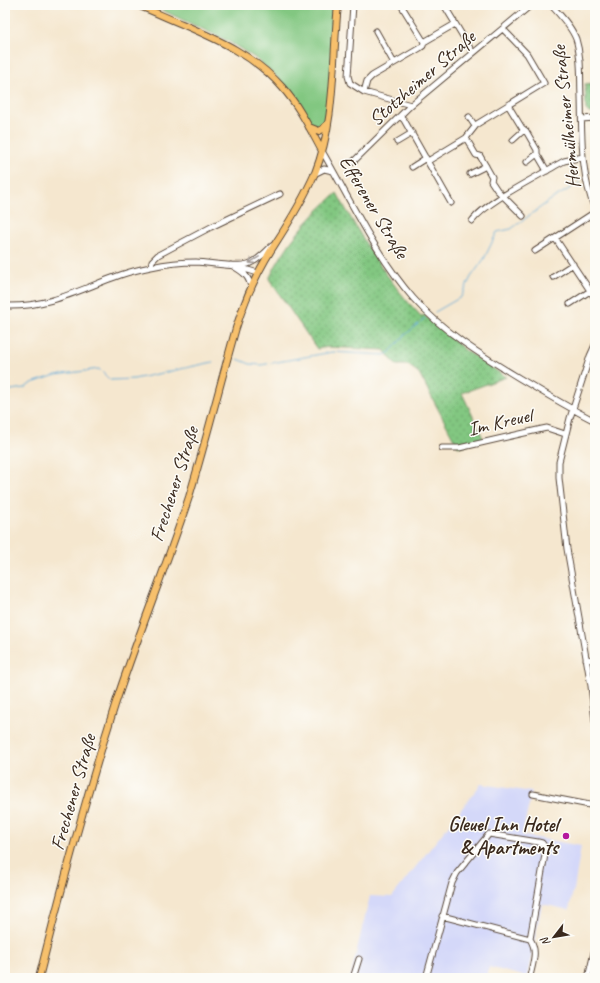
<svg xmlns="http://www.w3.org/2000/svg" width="600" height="983" font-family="Caveat,sans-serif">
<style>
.built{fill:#d4d8f9}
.grass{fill:url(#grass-dots);stroke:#5e7850}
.green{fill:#82c781;stroke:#5e7850}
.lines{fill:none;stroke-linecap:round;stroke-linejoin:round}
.stream{stroke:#60aad8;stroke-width:1}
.minor-casing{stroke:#574639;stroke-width:7}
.major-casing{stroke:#574639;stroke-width:8}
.minor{stroke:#fff;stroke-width:5}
.major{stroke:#f7c06c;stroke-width:6}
.oneway{stroke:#a79f9a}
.poi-dot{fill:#b5179e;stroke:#fdfcf7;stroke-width:1.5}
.labels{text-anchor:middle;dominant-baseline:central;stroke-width:3;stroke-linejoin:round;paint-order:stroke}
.street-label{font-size:20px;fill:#3b2a1e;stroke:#fdfcf7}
.poi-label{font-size:20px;font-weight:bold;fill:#3b2a1e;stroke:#fdfcf7;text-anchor:end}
</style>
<defs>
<pattern id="grass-dots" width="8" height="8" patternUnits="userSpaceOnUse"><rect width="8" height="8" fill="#82c781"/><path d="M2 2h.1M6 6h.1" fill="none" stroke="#6ca269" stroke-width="1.8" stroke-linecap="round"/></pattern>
</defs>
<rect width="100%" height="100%" fill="#fdfcf7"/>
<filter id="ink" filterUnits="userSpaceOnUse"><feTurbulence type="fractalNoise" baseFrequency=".025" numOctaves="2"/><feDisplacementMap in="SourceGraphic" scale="8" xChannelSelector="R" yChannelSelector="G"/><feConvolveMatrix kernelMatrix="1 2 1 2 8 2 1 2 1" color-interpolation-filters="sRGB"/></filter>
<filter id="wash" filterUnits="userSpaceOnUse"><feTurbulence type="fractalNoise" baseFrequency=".012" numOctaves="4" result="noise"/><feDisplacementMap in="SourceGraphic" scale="16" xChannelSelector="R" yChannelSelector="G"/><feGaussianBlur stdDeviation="0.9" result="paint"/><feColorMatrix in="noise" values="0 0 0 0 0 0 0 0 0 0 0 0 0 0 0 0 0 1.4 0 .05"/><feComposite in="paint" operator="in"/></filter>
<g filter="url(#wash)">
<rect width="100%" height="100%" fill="#f5e7cf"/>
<path class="built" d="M481,784L532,792L522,835L581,846L574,890L573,891L569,910L542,904L527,977L489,967L487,978H350L370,896L392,897Z"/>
<path class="grass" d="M595,83V113H589L586,110L585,84Z
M337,193C361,237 386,280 421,316L424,315L465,350L506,377L462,393L484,440L458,447L419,373L408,365H396L384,350L328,347L317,349L269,279C284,246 309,217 337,193Z"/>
<path class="green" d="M151,5H335L330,94L324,124L319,128L312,125L294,97L284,85L275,75L255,58L228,41Z"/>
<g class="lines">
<path class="stream" d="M590,173L595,169
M435,312L461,297L471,277L484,259L497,232L511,229L552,199L576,185L582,180
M238,359L250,364L261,365L332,352L384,355L389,353L404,336L425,318
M5,391L24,388L32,383L56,375L99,369L110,380L134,379L213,362"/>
</g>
</g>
<g filter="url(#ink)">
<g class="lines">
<defs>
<path id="minor" d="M353,5L348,76L350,83L364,92L411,105
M401,5L424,42
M444,5L473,53
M551,5C560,15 571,26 576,39C582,58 580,78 581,97C582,134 580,174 595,209
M376,31L394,63
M364,92L367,81L372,76L420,48L423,46L424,42L455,24
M508,105L522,128L526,131L537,150V154L547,171
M400,116L404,120L451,203
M469,117L475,126
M582,119L595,118
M466,138L477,124L544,83L527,54L503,29
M513,140L524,130
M397,142L412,133
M322,151C351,201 375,254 413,298C442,331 481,355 519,378C544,393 569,408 595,421
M428,161L466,138L476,155L480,156L492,177L491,181L497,190L523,216
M353,162L411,105L531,5
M527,162L537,154
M412,167L426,158
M314,174L324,169L333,171
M470,174L486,166
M472,221C486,202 533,179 555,166L564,161L583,157
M555,238L595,298
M535,251L595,212
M231,265C242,271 250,276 251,289
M151,266L152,261L158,255L211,227L280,194
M238,267L258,273
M553,277L573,264
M570,304L590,291
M5,306C62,308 99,276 151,267C165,264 182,262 196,262C212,263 234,268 248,264C258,261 265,252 272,246
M595,345L590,356L570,418L559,462V478L567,549L591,686L595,721
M442,448H459L542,429L547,428L565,434
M586,659L595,660
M533,794L595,806
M442,916L530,939C538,951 533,962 530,976
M353,978L359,959
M426,978L452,883L457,873L489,834L538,842L542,843L546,849L530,939
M588,978L595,948"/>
<path id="major" d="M137,5C153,11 167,18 182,24C219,40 255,56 282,87C299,106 310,129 322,151
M309,127L319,131L323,129L328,123
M39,978C62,886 86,796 115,705C138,635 166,567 189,497C206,441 220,384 236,328C245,299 258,270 275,244C290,221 304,198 315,173C336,120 332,61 338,5"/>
</defs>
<use href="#minor" class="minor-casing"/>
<use href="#major" class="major-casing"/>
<use href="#minor" class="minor"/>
<use href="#major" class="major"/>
</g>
<defs><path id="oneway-shaft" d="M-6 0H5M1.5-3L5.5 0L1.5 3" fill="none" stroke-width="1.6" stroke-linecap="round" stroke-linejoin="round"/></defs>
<use class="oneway" href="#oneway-shaft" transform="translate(254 260) rotate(149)"/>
</g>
<circle class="poi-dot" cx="566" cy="836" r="4"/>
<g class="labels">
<g class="street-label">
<text transform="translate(422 78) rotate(-41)">Stotzheimer Straße</text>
<text transform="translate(566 117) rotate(-96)">Hermülheimer Straße</text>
<text transform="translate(374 207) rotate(59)">Efferener Straße</text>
<text transform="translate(500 422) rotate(-13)">Im Kreuel</text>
<text transform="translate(174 484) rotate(-72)">Frechener Straße</text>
<text transform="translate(73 792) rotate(-74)">Frechener Straße</text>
</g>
<g class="poi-label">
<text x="558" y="824">Gleuel Inn Hotel<tspan x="558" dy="23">&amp; Apartments</tspan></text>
</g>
</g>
<rect width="600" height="983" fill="none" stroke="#fdfcf7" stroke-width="20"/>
<g transform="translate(554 937) rotate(239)" stroke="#fdfcf7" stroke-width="3" paint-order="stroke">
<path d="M0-3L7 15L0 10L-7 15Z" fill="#3b2a1e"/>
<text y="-6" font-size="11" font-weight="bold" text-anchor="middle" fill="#3b2a1e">N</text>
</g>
</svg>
